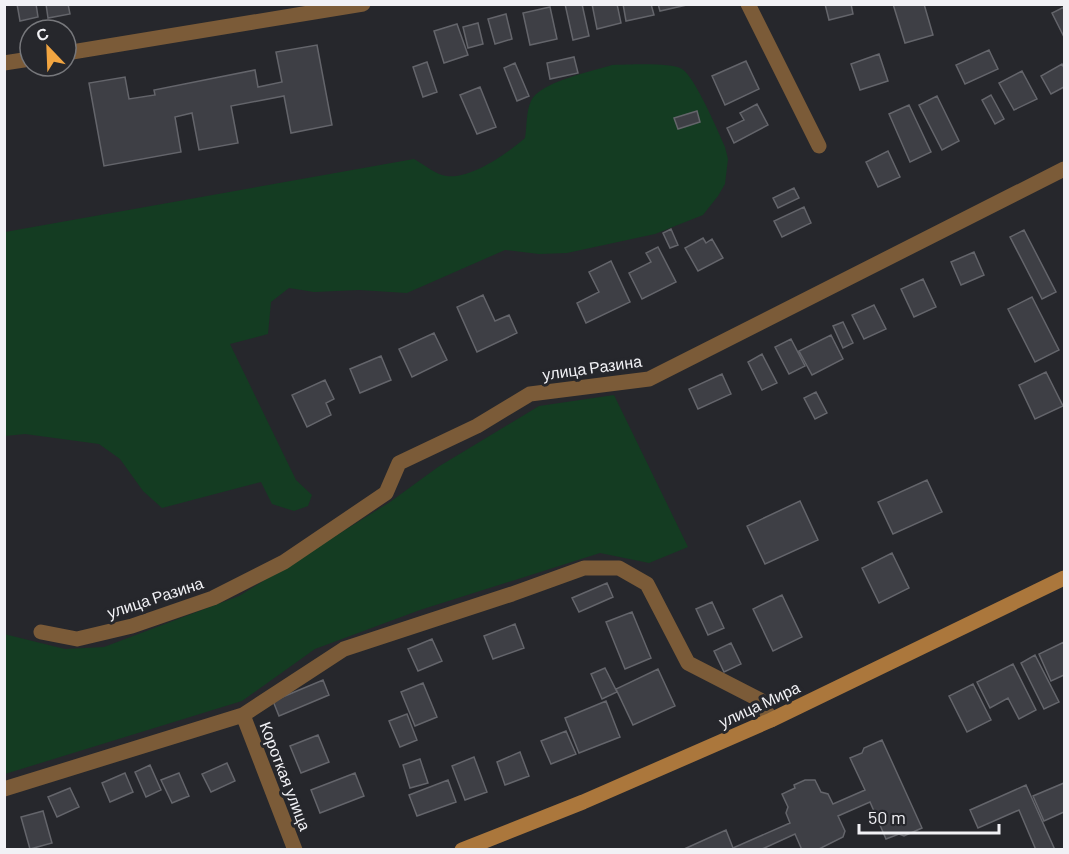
<svg xmlns="http://www.w3.org/2000/svg" width="1069" height="854" font-family="Barlow,sans-serif">
<style>
.green{fill:#143c22}
.building{fill:#3e3f45;stroke:#64656b;stroke-width:1.5}
.lines{fill:none;stroke-linecap:round;stroke-linejoin:round}
.street{stroke:#7b5b38;stroke-width:15}
.secondary{stroke:#ab773c;stroke-width:15}
.labels{text-anchor:middle;dominant-baseline:central;stroke-width:6;stroke-linejoin:round;paint-order:stroke}
.street-label{font-size:16px;fill:#f1f1f5;stroke:#26272c}
</style>
<rect width="100%" height="100%" fill="#26272c"/>
<path class="green" d="M612,65C628,65 669,62 682,69C695,77 718,131 725,147L728,159L725,184L718,196L703,215L655,234L567,253L539,254L505,250L407,293L359,290L314,292L289,288L271,302L268,334L230,344L296,480L312,495L308,506L294,511L272,504L261,482L162,508L143,491L120,459L99,444L25,434L5,436V232L414,159C423,164 433,172 442,175C466,183 508,153 525,138C527,127 526,111 531,101C539,82 593,71 612,65Z
M614,395L688,547L649,563L600,553L420,610L315,649L242,701L5,774L4,634L65,649L104,647L239,596L390,502L438,467L539,406Z"/>
<path class="building" d="M17,4H36L38,17L20,21Z
M46,4H68L70,14L48,18Z
M565,4H582L589,36L573,40Z
M592,4H617L621,23L597,29Z
M623,4H651L654,15L626,21Z
M658,4H691L660,11Z
M825,4H851L853,14L829,20Z
M893,4H924L933,35L905,43Z
M550,7L557,39L530,45L523,13Z
M1064,7V37L1052,13Z
M506,14L512,39L495,44L488,19Z
M478,23L483,44L468,48L463,27Z
M457,24L468,55L444,63L434,31Z
M317,45L332,125L291,133L284,96L231,106L238,143L199,150L192,113L175,117L181,152L104,166L89,83L125,77L129,99L155,95L154,90L255,70L258,87L282,82L276,52Z
M989,50L998,69L965,84L956,65Z
M879,54L888,81L860,90L851,64Z
M574,57L578,73L550,79L547,63Z
M746,61L759,89L725,105L712,76Z
M427,62L437,92L423,97L413,67Z
M515,63L529,96L517,101L504,68Z
M1062,64L1064,68V87L1051,94L1041,76Z
M1022,71L1037,99L1014,110L999,83Z
M480,87L496,127L477,134L460,95Z
M991,95L1004,119L995,124L982,100Z
M937,96L959,141L942,150L919,105Z
M757,104L768,125L734,143L727,128L744,120L740,113Z
M909,105L931,152L910,162L889,114Z
M697,111L700,122L678,129L674,118Z
M888,151L900,177L878,187L866,162Z
M794,188L799,198L778,208L773,198Z
M804,207L811,223L782,237L774,221Z
M671,229L678,245L670,248L663,233Z
M1024,230L1056,292L1042,299L1010,237Z
M703,238L706,243L712,239L723,258L698,271L685,248Z
M658,247L676,282L642,299L629,273L651,262L646,253Z
M974,252L984,275L961,285L951,262Z
M611,261L630,302L586,323L577,303L599,292L589,272Z
M923,279L936,307L914,317L901,289Z
M483,295L495,321L509,315L517,333L477,352L457,307Z
M1032,297L1059,350L1035,362L1008,309Z
M874,305L886,329L864,339L852,315Z
M843,322L853,343L843,348L833,326Z
M434,333L447,360L412,377L399,349Z
M831,335L843,359L812,375L799,351Z
M791,339L805,366L789,374L775,347Z
M762,354L777,383L762,390L748,362Z
M381,356L391,380L360,393L350,369Z
M1046,372L1063,406L1035,419L1019,385Z
M722,374L731,394L698,409L689,389Z
M325,380L334,399L326,403L331,415L307,427L292,395Z
M816,392L827,413L815,419L804,398Z
M927,480L942,512L893,534L878,502Z
M800,501L818,540L765,564L747,526Z
M892,553L909,588L879,603L862,568Z
M607,583L613,597L579,612L572,598Z
M782,595L802,637L773,651L753,609Z
M712,602L724,628L708,635L696,609Z
M632,612L651,658L625,669L606,622Z
M515,624L524,648L493,659L484,636Z
M432,639L442,661L418,671L408,649Z
M1064,642V675L1051,681L1039,654Z
M731,643L741,664L724,672L714,651Z
M1035,655L1059,702L1044,709L1021,663Z
M1013,664L1036,710L1019,719L1008,698L990,708L977,682Z
M605,668L617,692L602,699L591,674Z
M658,669L675,706L633,725L616,689Z
M323,680L329,695L279,716L273,701Z
M423,683L437,717L415,726L401,692Z
M973,684L991,720L967,732L949,696Z
M606,701L620,737L579,753L565,718Z
M407,714L417,740L400,747L389,721Z
M566,731L576,754L551,764L541,741Z
M318,735L329,762L301,773L290,746Z
M882,740L922,828L904,836L899,834L886,839L870,802L838,816L845,831L843,837L817,850H802L795,834L760,850H682L726,830L733,848L790,823L786,813L788,807L782,794L795,788L794,785L805,780H815L821,792L828,794L833,804L865,790L850,758L862,753L864,748Z
M520,752L529,776L505,785L497,762Z
M474,757L487,792L465,800L452,766Z
M420,759L428,783L410,788L403,765Z
M227,763L235,781L211,792L202,774Z
M150,765L161,790L146,797L135,772Z
M125,773L133,792L110,802L102,783Z
M179,773L189,796L172,803L161,780Z
M355,773L364,796L320,813L311,790Z
M448,780L456,802L417,816L409,795Z
M1064,783V812L1044,821L1033,796Z
M1026,785L1055,850H1036L1019,810L978,828L970,810Z
M70,788L79,807L57,817L48,797Z
M43,811L52,843L30,849L21,817Z"/>
<g class="lines">
<path class="street" d="M748,4L819,146
M66,53L363,4
M4,63L30,59
M41,632L77,639L132,626L213,598L284,562L386,493L399,463L477,426L530,394L649,379L1064,169
M243,715L295,850
M4,789L243,715L344,649L512,594L584,568H619L647,584L688,663L760,700L771,720"/>
<path class="secondary" d="M462,850L583,802L771,720L1064,578"/>
</g>
<g class="labels">
<g class="street-label">
<text transform="translate(592 367) rotate(-8)">улица Разина</text>
<text transform="translate(155 597) rotate(-18)">улица Разина</text>
<text transform="translate(759 704) rotate(-25)">улица Мира</text>
<text transform="translate(286 776) rotate(69)">Короткая улица</text>
</g>
</g>
<rect width="1069" height="854" fill="none" stroke="#f1f1f5" stroke-width="12"/>
<g transform="translate(48 48) rotate(337)"><circle r="28" fill="#26272c" stroke="#77787c" stroke-width="1.5"/>
<path d="M0-4.5L10 22L0 15L-10 22Z" fill="#f2a541"/>
<text y="-9" font-size="16" font-weight="bold" text-anchor="middle" fill="#f1f1f5">С</text>
</g>
<path d="M859 824v9h140v-9" fill="none" stroke="#f1f1f5" stroke-width="3"/>
<text x="868" y="824" font-size="18" fill="#f1f1f5" stroke="#26272c" stroke-width="4.5" paint-order="stroke">50 m</text>
</svg>
